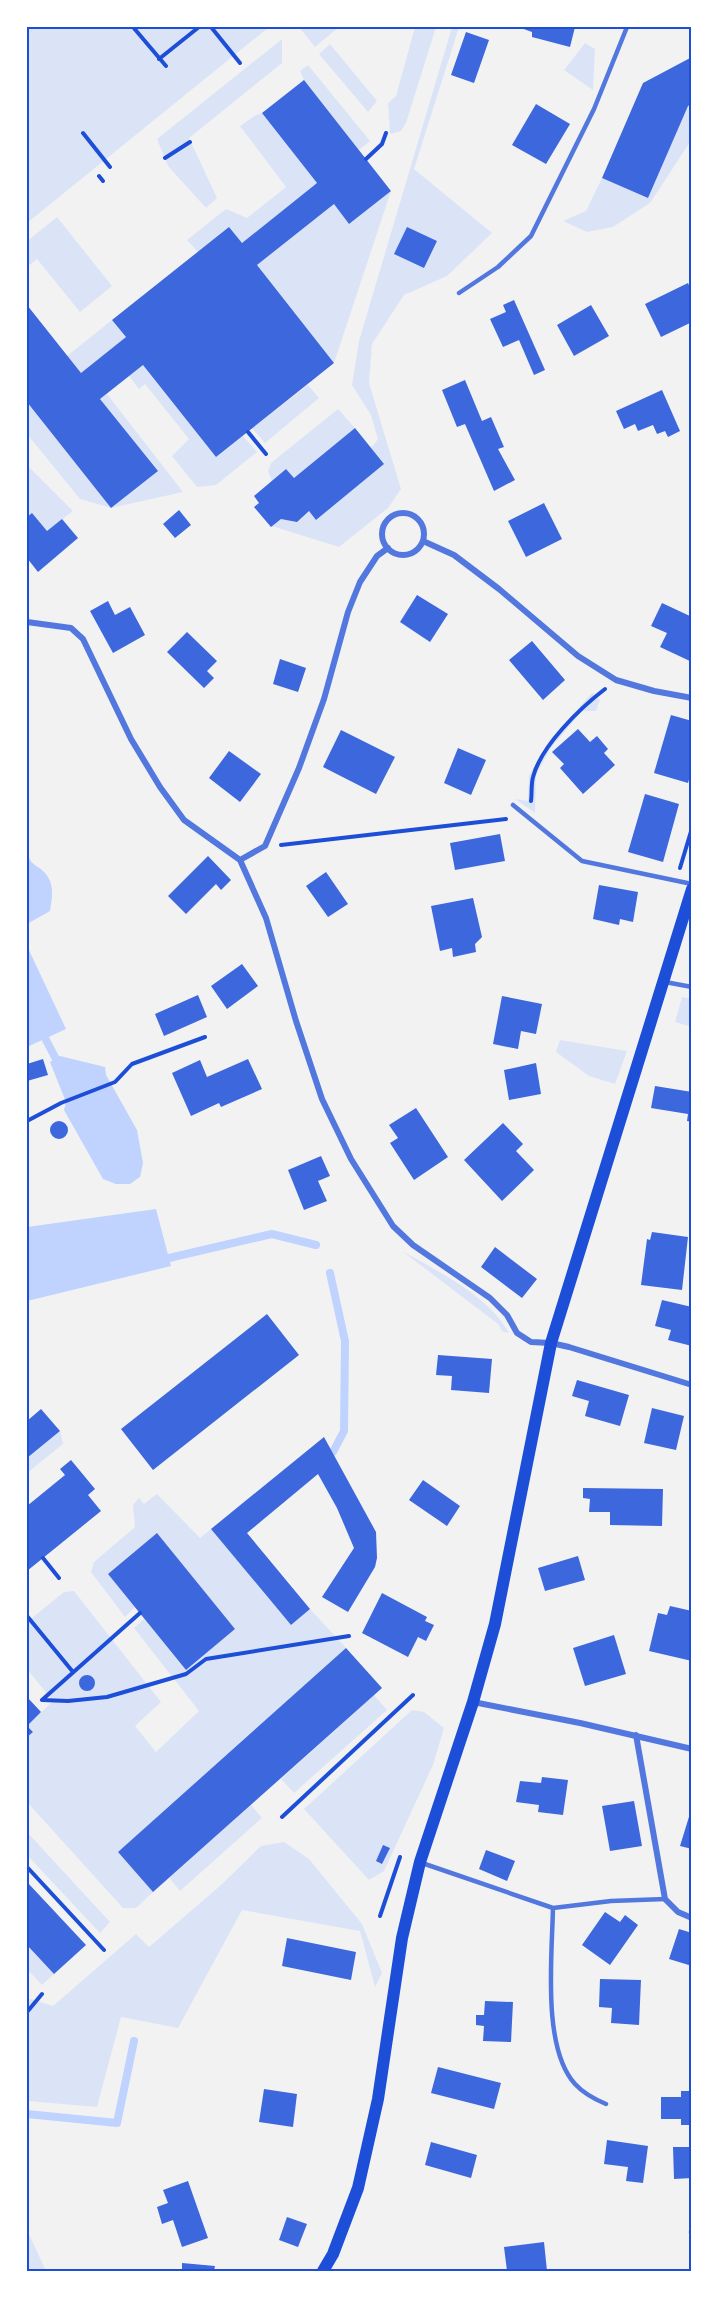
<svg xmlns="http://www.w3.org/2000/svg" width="719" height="2298" font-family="Montserrat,sans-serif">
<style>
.green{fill:#dbe4f7}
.water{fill:#bfd3fe}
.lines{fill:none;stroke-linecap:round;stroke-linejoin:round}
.stream{stroke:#bfd3fe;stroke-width:8}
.building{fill:#3d67dc}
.path{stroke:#1d4ed8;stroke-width:4}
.service{stroke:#5277de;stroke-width:4.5}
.minor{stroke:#5277de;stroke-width:6}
.secondary{stroke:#1d4ed8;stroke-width:12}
.neatline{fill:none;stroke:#1d4ed8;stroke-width:2}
</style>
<rect width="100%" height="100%" fill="#f2f2f2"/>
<path class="green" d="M27,27H269L27,223Z
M299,27H339L315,47Z
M415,27H436L406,123L401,131L390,134L388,103L396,96Z
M452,27H459L414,169L492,233L447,276L404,295L372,344L369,383L401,489L388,508L339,547L275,527H271L281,519L297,521L309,511L316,520L384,464L371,448L378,439L371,415L352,385L359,341Z
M282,39V63L189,138L217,198L206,208L168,166L157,139Z
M585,43L595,49L593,90L564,70Z
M330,44L377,101L368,112L319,54Z
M308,65L370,141L359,150L304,80L300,71Z
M692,104V139L650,203L613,227L587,232L563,221L586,211L602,178L648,198L688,106Z
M262,113L317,183L242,243L198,252L187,240L226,209L247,218L286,187L240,126L256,115Z
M391,191L334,363L257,265L334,204L349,224Z
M57,217L112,286L80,312L37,259L27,267V241Z
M112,320L126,337L81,373L67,356Z
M143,365L216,457L243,436L257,452L216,485L197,487L172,456L189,439L145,384L139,389L129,376Z
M308,385L319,398L265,443L252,428Z
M107,394L183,492L111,508L80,499L27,434V402L111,508L157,471L100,399Z
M338,409L355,428L294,478L286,469L272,481L268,471L271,463Z
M27,465L73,511L47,531L32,513L27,517Z
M592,693L600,700L596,711H582L550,749L536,775L535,813L515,799L528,801L529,776L549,741Z
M682,997L692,999V1027L675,1022Z
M560,1040L627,1051L615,1084L589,1076L556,1052Z
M402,1251C438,1271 489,1296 509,1333L502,1331L498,1324Z
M60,1431L63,1444L27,1473V1458Z
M157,1494L200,1538L211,1529L291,1625L310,1609L346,1648L118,1852L153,1892L136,1908H123L27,1802V1737L33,1732L27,1726L53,1701L27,1669V1622L64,1592L74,1591L161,1702L135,1726L156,1752L199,1711L134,1628L144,1619L186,1670L235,1629L157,1533L108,1574L135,1607L125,1617L91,1572L94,1562L135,1527L133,1505L139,1498L144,1504Z
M374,1695L387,1710L294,1793L281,1779Z
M412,1710L424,1712L444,1728L433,1765L384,1871L369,1880L304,1809Z
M251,1805L262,1818L180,1891L169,1878Z
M27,1832L110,1922L100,1933L27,1855Z
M284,1842L309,1859L362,1924L382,1973L375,1987L360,1931L242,1910L178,2028L121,2017L97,2107L27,2101V1998L53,2006L136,1934L149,1947L221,1885L261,1846Z
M27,1945L54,1974L42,1985L27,1969Z
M27,2230L46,2271H27Z"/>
<path class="water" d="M28,856C33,867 38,865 45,873C55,884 52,898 50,911L27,924Z
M27,946L66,1029L27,1047Z
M60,1056L105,1067L106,1075L137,1130L143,1163L140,1177L130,1184H116L103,1179L64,1110L66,1102L50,1062Z
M156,1209L171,1266L27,1301V1227Z"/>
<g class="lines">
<path class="stream" d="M46,1040L56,1059
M169,1258L272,1234L316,1245
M330,1273L345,1341L344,1431L333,1452
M27,2114L117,2123L134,2041"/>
</g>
<path class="building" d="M518,27H575L570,47L532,37V32Z
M466,32L489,40L474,83L451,75Z
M692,57V104L688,106L648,198L602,178L643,83Z
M304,80L391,191L349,224L334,204L257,265L334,363L216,457L143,365L100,399L158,471L111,508L27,402V305L81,373L126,337L112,320L229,227L242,243L317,183L262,113Z
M536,104L570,124L546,164L512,145Z
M407,227L437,241L424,268L394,254Z
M688,283L692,292V322L661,337L645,304Z
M514,300L545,370L534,375L519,340L503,347L490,319L506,312L503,305Z
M591,305L609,336L574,356L557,325Z
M465,380L482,421L491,417L504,447L498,449L515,480L494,491L465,424L457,427L442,390Z
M662,390L680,431L668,437L665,431L657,434L653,425L638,431L635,424L624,429L616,411Z
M355,428L384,464L316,520L309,511L297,522L281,519L271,527L254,507L259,503L254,496L286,469L294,478Z
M544,503L562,539L526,557L508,521Z
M179,510L191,525L175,538L163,524Z
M32,513L47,531L62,519L78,538L38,572L27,558V517Z
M417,595L448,614L430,642L400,622Z
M108,601L115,615L130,607L145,635L113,653L90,611Z
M662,603L692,617V662L660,647L667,633L651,626Z
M187,632L217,661L207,671L214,678L204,688L167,652Z
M532,641L565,680L543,700L509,660Z
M280,659L306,668L298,692L273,684Z
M671,715L692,721V769L688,783L654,773Z
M578,729L590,742L597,736L608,749L604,753L615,765L583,794L560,768L564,764L552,752Z
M341,730L395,757L376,794L323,767Z
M458,748L486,760L471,795L444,783Z
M229,751L261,774L240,802L209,778Z
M645,794L679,804L663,862L628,852Z
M500,834L505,861L455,870L450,843Z
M208,856L231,880L221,890L216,884L186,914L168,896Z
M326,872L348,904L328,917L306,886Z
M599,885L638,892L633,922L620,919L619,925L593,919Z
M473,898L482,937L475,944L476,952L453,957L452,948L440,951L431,906Z
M242,964L258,986L227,1009L211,986Z
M198,995L207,1017L164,1036L155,1014Z
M502,996L542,1004L536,1034L521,1031L518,1049L493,1044Z
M43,1059L48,1075L27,1081V1064Z
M248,1059L262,1089L221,1107L219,1103L191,1116L172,1073L200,1060L207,1077Z
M536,1063L541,1094L509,1100L504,1070Z
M655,1086L692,1092V1122L687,1121L688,1114L651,1108Z
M416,1108L448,1157L414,1180L390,1143L398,1138L389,1125Z
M50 1130a9 9 0 1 1 18 0a9 9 0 1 1-18 0Z
M503,1123L523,1144L516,1151L534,1170L502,1201L464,1160Z
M321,1156L330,1176L318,1181L327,1201L304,1210L288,1170Z
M652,1232L688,1237L682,1290L641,1285L647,1239L650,1240Z
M495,1247L537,1279L522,1298L481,1267Z
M662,1300L692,1307V1346L668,1340L671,1330L655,1326Z
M267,1314L299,1355L153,1470L121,1429Z
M438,1355L492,1359L489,1393L451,1390L452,1376L436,1375Z
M577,1380L629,1395L620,1426L585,1416L589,1401L572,1396Z
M652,1408L684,1416L676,1450L644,1443Z
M41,1409L60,1431L27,1458V1421Z
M324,1437L376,1532L377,1558L375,1567L348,1612L322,1597L354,1548L337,1508L318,1474L247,1533L310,1609L291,1625L211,1529Z
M71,1460L95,1489L88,1495L101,1511L27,1571V1506L65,1475L60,1469Z
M423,1480L460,1506L447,1526L409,1500Z
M583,1488L663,1489L662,1526L610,1525V1512H589L590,1499L583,1498Z
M157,1533L235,1629L186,1670L108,1574Z
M578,1556L585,1580L545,1591L538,1568Z
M382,1593L427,1617L425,1621L434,1625L426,1641L418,1637L408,1657L362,1633Z
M670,1606L692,1611V1661L649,1651L658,1613L667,1615Z
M614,1635L626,1674L585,1686L573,1648Z
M346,1648L382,1688L153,1892L118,1852Z
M79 1683a8 8 0 1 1 16 0a8 8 0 1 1-16 0Z
M27,1697L41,1712L27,1726L33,1732L27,1737Z
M542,1777L568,1780L563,1815L538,1812L539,1805L516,1802L520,1781L541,1783Z
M634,1801L642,1846L610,1851L602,1806Z
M692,1807V1849L680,1846Z
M383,1845L390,1848L382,1864L376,1861Z
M486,1850L515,1861L507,1881L479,1869Z
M27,1882L86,1945L54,1974L27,1945Z
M605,1912L620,1922L625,1915L638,1925L610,1965L582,1945Z
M679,1929L692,1933V1966L669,1959Z
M287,1938L356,1952L351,1980L282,1966Z
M600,1979L641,1980L639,2025L611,2023L612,2008L599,2007Z
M485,2001L513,2002L511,2042L483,2041L484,2026L476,2025V2015H484Z
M438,2067L501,2083L494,2109L431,2093Z
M264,2089L297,2094L293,2127L259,2122Z
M681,2091H692V2125H681V2119H661V2097H681Z
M607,2140L648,2146L643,2183L626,2181L628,2167L604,2164Z
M431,2142L477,2155L471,2178L425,2165Z
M673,2147H692V2178L674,2179Z
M188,2181L208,2238L182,2247L173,2220L162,2224L157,2207L168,2203L163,2190Z
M287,2217L307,2224L298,2247L279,2240Z
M544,2242L547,2271H507L504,2247Z
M182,2263L215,2266L214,2271H182Z"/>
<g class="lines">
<path class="path" d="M133,27L166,66
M211,27L240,63
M159,59L199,27
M83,133L110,167
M165,158L190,142
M366,159L382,144L386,133
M99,176L103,181
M248,432L266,454
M531,801C532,794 531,784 533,777C541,746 580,708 605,689
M281,845L506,819
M680,868L692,828
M27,1121L61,1103L115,1082L132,1064L205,1037
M43,1558L59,1578
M27,1616L73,1672
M42,1700L68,1701L107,1697L186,1674L206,1659L349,1636
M42,1700L140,1613
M282,1817L413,1695
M27,1867L104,1950
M380,1916L400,1857
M27,2012L42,1994"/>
<path class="service" d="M459,293L498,267L531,236L594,109L627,27
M513,805L582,861L692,884
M665,982L692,987
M422,1863L553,1908L611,1901L665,1899
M553,1908C552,1956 542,2048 575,2084C584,2094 594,2099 606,2104
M691,2232L692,2237"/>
<path class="minor" d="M382 534a21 21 0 1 1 42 0a21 21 0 1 1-42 0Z
M423,541L454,555L499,589L578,656L616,680L654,691L692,698
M27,622L71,628L83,639L131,739L160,787L184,820L240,860L266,918L296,1021L322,1099L351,1159L393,1226L413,1245L490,1298L507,1315L517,1333L531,1342L551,1343L569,1347L692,1385
M240,860L265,846L299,768L324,699L348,612L360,582L377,556L388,548
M473,1702L580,1723L692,1749
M636,1735L665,1899L678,1912L692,1918"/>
<path class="secondary" d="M323,2271L333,2254L358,2188L378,2099L402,1938L420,1862L473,1702L495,1624L551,1343L692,889"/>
</g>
<rect width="719" height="2298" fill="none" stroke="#ffffff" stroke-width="57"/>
<rect x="28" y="28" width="662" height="2242" class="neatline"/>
</svg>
